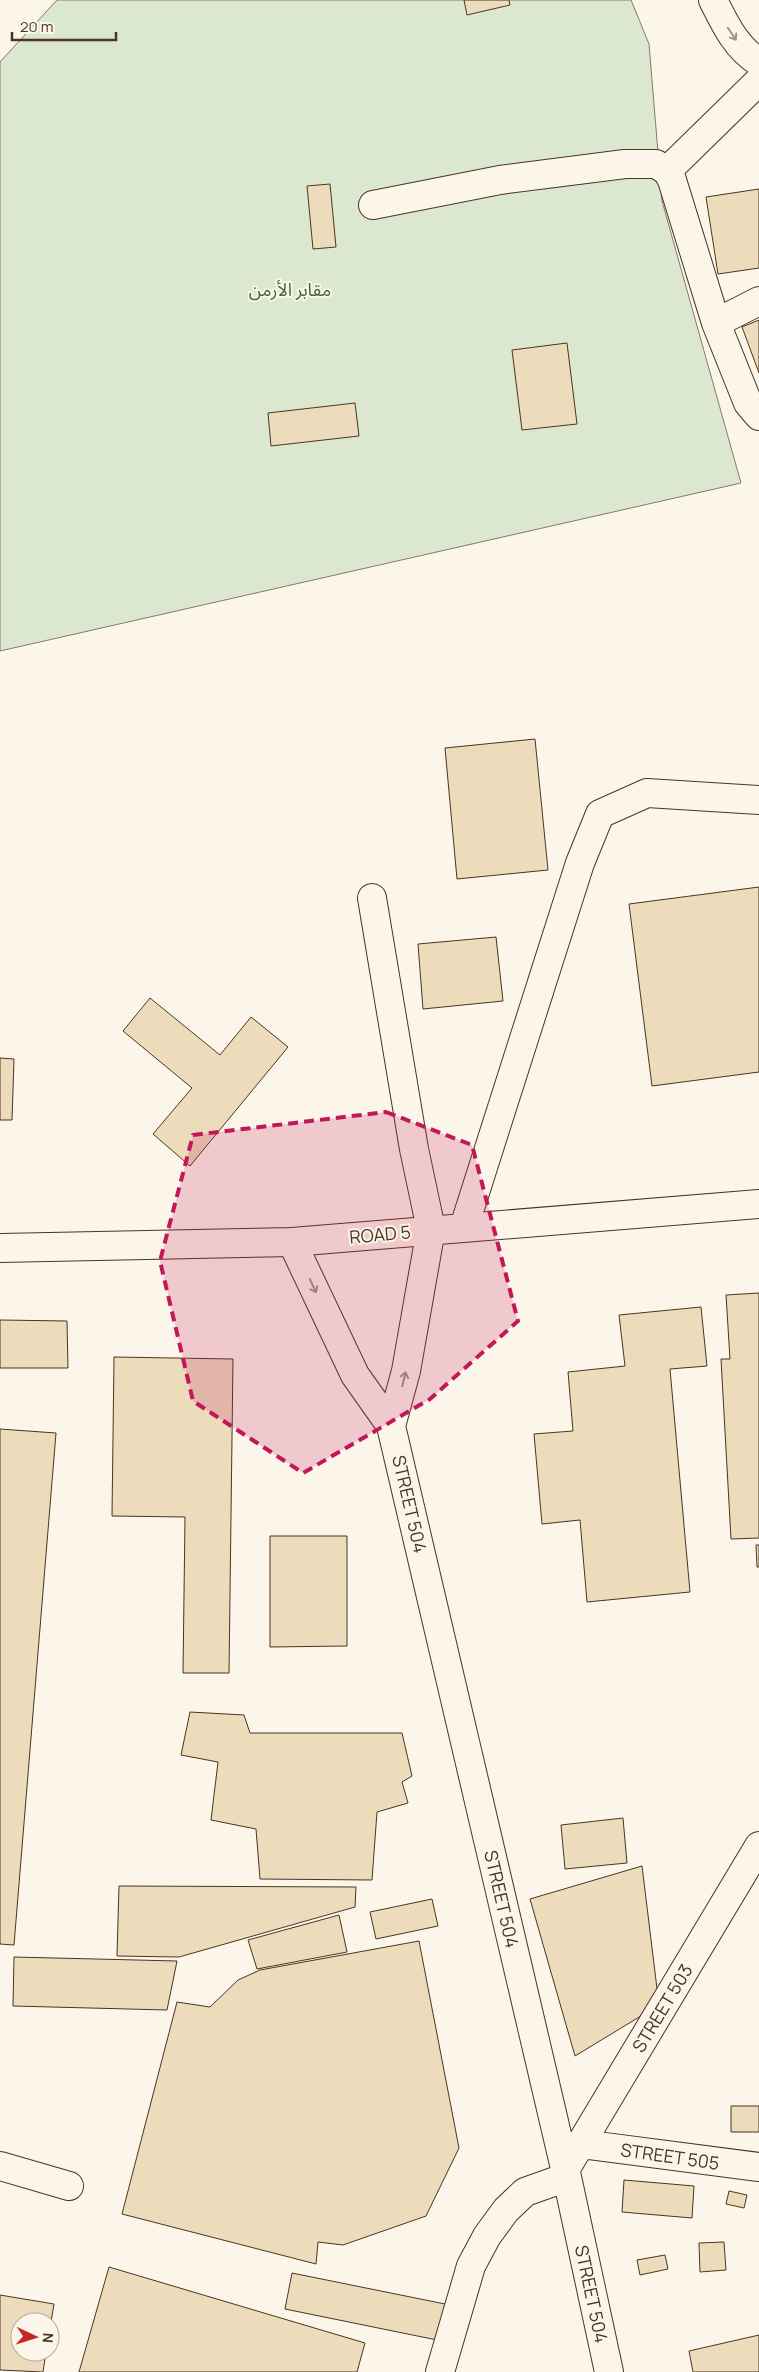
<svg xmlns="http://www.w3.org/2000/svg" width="759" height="2372" font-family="Manrope,'Noto Sans Arabic',sans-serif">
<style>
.green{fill:#dce7d0;stroke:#887966}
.building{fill:#ecdcbc;stroke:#4a3520}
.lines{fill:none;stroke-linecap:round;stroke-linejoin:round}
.minor-casing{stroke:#4a3520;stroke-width:30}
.major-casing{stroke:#4a3520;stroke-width:30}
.minor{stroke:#fbf6e9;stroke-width:28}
.major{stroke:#fbf6e9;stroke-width:28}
.oneway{stroke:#a29684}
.marked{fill:#c2185b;fill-opacity:0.2;stroke:#c2185b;stroke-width:4;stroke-dasharray:10 6;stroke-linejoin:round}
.labels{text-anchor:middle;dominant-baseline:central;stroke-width:4;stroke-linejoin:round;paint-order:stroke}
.park-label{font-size:18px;fill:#436837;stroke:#fbf6e9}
.street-label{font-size:18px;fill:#4a3520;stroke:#fbf6e9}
</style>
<rect width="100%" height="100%" fill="#fbf6e9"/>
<path class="green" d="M57,0H631L649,44L662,201L741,483L0,651V62Z"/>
<path class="building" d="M464,0H509L510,5L467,15Z
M330,184L336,247L313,249L307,186Z
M759,189V268L718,274L706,197Z
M759,320V373L742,327Z
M567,343L577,424L522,430L512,350Z
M355,403L359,436L271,446L268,413Z
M535,739L548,870L457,879L445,748Z
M759,887V1072L652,1086L629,904Z
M496,937L503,1001L423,1009L418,944Z
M150,998L220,1055L251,1017L288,1047L190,1166L153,1134L192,1088L123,1031Z
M0,1058L14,1059L12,1120H0Z
M759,1293V1538L731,1539L721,1359H730L726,1295Z
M701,1307L707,1366L670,1369L690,1592L587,1602L580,1520L542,1524L534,1434L573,1431L568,1372L625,1366L619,1315Z
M0,1320L67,1321L68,1368H0Z
M114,1357L233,1359L229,1673H183L185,1517L112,1516Z
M0,1429L56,1433L14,1945L0,1944Z
M270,1536H347V1646L270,1647Z
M756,1545H759V1567H757Z
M190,1712L244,1715L250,1733H402L412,1776L402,1782L408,1803L377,1812L372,1880L260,1879L256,1829L211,1820L218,1762L181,1755Z
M623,1818L627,1863L565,1869L561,1825Z
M642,1866L659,2005L575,2056L530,1899Z
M119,1886L356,1887L355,1907L179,1957L117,1956Z
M432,1899L438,1926L376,1939L370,1912Z
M339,1915L347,1952L257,1969L248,1940Z
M419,1941L459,2148L426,2216L343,2245L318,2242L316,2264L122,2214L177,2002L210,2007L238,1980L260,1970Z
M14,1957L177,1961L167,2010L13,2006Z
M731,2106H759V2132H731Z
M624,2180L694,2186L692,2218L622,2212Z
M729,2191L747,2195L744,2208L726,2204Z
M724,2242L726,2270L700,2272L699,2243Z
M665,2255L668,2269L640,2275L637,2260Z
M109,2267L365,2343L357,2372H79Z
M292,2273L450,2305L442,2341L285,2309Z
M0,2295L54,2304L50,2328V2322H20V2352H46L43,2372L0,2370Z
M759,2335V2372H693L689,2351Z"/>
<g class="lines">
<defs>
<path id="minor" d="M713,0C725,24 736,48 759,62
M667,171L759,81
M373,205L500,180L625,164H656L667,171L672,180L716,323L748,403L759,416
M716,323L759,301
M372,898L414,1149L431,1229L406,1371L391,1426
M464,1227L580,863L600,814L647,793L759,800
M292,1242L355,1375L391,1426L567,2177L609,2372
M582,2144L759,2167
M0,2166L69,2186
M565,2170L759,1846
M440,2372L471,2266L487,2236L506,2210L525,2192L567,2177"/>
<path id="major" d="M0,1248L292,1242L759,1204"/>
</defs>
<use href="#minor" class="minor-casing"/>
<use href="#major" class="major-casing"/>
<use href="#minor" class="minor"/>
<use href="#major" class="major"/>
</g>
<defs><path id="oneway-shaft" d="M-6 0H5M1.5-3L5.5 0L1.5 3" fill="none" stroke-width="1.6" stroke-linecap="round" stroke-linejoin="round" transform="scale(1.25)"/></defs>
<g class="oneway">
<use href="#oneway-shaft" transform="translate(732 34) rotate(56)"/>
<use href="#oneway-shaft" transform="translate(313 1286) rotate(65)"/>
<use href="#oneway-shaft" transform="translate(404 1379) rotate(-76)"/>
</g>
<path class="marked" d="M386,1112L472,1145L518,1321L430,1399L303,1473L193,1401L160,1261L193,1135Z"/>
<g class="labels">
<g class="park-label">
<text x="290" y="289">مقابر الأرمن</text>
</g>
<g class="street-label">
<text transform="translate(380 1234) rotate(-5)">ROAD 5</text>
<text transform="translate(410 1504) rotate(77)">STREET 504</text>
<text transform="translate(502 1899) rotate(77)">STREET 504</text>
<text transform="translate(662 2008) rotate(-59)">STREET 503</text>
<text transform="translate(670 2156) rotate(8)">STREET 505</text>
<text transform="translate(592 2294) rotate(78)">STREET 504</text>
</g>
</g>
<g transform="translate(35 2337) rotate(94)"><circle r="24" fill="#fbf6e9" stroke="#b4a999"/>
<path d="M0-4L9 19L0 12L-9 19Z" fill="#c62828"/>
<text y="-8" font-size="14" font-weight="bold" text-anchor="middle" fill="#4a3520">N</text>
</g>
<path d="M12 32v8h104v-8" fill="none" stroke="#4a3520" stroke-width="2.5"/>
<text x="20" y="32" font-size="15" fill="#4a3520" stroke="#fbf6e9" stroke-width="4" paint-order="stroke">20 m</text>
</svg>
